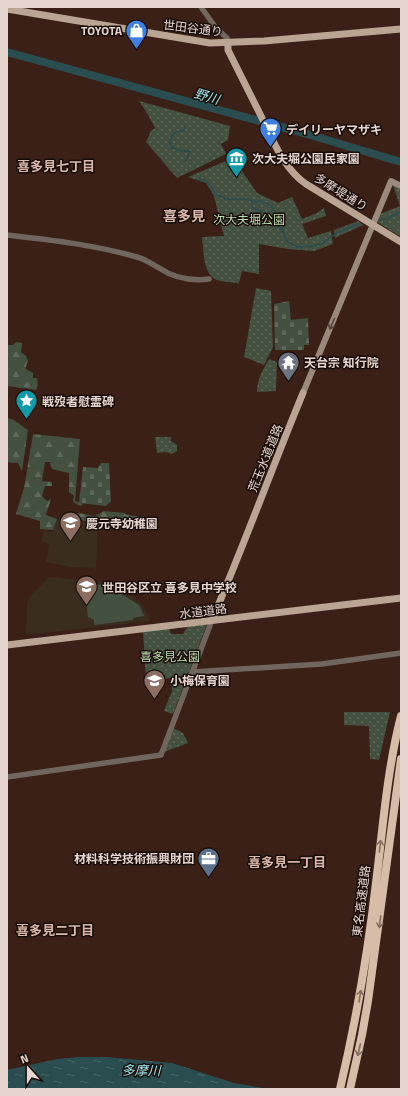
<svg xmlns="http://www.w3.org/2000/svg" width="408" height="1096" font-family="'Titillium Web','Noto Sans JP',sans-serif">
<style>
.education{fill:#3a2c1f}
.forest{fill:url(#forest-firs)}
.cemetery{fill:url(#cemetery-stones)}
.park{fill:url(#park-dots)}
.pitch{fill:#445140}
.water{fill:url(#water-ripples)}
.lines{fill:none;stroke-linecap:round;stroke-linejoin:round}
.stream{stroke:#2a4d50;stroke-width:1.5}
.river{stroke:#2a4d50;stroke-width:8}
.tertiary{stroke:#71665e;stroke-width:5.5}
.secondary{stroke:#9a897c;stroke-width:6}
.primary{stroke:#baa493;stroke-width:7}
.motorway{stroke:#d7bda8;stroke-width:8}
.oneway{stroke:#53453d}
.oneway2{stroke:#826e60}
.labels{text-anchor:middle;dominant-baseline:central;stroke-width:3;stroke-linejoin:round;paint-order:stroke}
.street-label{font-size:12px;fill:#e7d5cf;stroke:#190d09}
.poi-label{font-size:12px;font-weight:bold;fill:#e7d5cf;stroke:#190d09;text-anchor:start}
.park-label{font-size:12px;fill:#badbae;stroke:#190d09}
.water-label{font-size:13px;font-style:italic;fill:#a0e7ec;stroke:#190d09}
.neighbourhood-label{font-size:13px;font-weight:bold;fill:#dab8ab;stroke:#190d09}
.quarter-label{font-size:14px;font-weight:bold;fill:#dab8ab;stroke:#190d09}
</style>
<defs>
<pattern id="forest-firs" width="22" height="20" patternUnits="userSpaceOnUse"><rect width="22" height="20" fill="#445140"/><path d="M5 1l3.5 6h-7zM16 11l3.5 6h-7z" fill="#5f695b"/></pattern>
<pattern id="cemetery-stones" width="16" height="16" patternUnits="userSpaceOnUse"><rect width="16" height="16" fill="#445140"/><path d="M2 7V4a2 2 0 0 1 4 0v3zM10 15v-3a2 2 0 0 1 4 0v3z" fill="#5f695b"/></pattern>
<pattern id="park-dots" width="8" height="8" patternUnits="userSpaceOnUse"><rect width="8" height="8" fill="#445140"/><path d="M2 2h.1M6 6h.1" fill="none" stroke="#5f695b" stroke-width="1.8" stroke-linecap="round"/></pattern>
<pattern id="water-ripples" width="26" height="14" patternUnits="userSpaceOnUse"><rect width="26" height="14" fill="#2a4d50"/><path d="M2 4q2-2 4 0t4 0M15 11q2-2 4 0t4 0" fill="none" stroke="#496668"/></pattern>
</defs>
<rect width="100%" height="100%" fill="#3a2016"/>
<path class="education" d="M57,519L91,522L94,526H98L96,568L71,567L46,562L49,544L41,541L44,531L52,532Z
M53,577L96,582L115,581L126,592L143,605L150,621L26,635L27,603L29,598L48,578Z"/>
<path class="forest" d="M16,342L22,343L21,352L26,356L28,361L26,366V369L33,373V378H37L38,385L36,390L7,386V345H13Z
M7,418C16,419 21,426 28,430L22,471L18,463H13L7,462Z
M33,434L80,439L75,501L83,504L81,506L76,504L73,501L74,496L69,492V473L52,469L50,462H45L42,481L52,482V486H45L42,496L47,501L51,499L46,515L57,519L53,530L40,529V521L16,514L24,488Z
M104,511L124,513L127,515L146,517L144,527L138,530L94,526L91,522L74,519L73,514L79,513L95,516Z"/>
<path class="cemetery" d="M289,301L291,320L308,318L309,345H304V350H275L274,304Z
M101,463H109L111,501L106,506L79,503L83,467L98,468Z"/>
<path class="park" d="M139,101L230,126L228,140L221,144L226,154L177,178L146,142L151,131L155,128L147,113Z
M233,158L257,193L278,203L292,197L302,219L317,213L324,208L326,216L302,224L308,238L331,231L333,244L314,251L288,249L259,244V274L242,271L239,283C232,282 224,282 217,280C202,274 204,250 202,237L224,236L214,196L206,183L188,177Z
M393,185L401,188V237L377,222L380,214L400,206Z
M358,221L363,225L335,238L334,230Z
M256,288L271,291L273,347L264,365L244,357Z
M269,359L277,362L276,391L257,392C257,379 263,370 269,359Z
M155,437H171V441L177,445V451L172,454L166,452L157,453Z
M207,624L173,714L164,711L172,691L171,678L146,680L143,632L169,628L171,634H183L188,626Z
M344,712H390L379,760L370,759L369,726L344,725Z
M173,728L183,733L188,743L164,752Z"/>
<path class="pitch" d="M112,584L123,595L139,605L144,616L133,618V620L94,625V620L88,617L84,585Z"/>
<path class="water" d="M80,1057H107L172,1063L234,1083L269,1089H7V1070L57,1059Z"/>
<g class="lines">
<path class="stream" d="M185,162L190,152L189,151C184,151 179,151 175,149C166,146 170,135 177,132C179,131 182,131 184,131L185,127
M199,178L208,183L217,195L227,199H247L256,202L260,201L267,203L273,208L275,214L282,220L284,234
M251,201L253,208C260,211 264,210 265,218L272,221
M379,220L388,218L401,212
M272,221L277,223L288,242L298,247L313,246L321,244L337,233L358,224"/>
<path class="river" d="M7,52L307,134L401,162"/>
<path class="tertiary" d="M201,7L216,28L227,38L228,43
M7,235C51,240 95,245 137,257C145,259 152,264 159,268C174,278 192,281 209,279
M192,672L322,664L401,653
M7,777L161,755L212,620"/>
<path class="secondary" d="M303,393L391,181L401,186"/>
<path class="primary" d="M7,9L210,43L264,41L401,29
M228,43V50C239,72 250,94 261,116C273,140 283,168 306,184L401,242
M212,620C244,545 272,468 303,393
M7,645L401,598"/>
<path class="motorway" d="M340,1089C356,1021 368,952 376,883C383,827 387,770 401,716
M350,1089L362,1035L368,1001L401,759"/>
</g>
<defs><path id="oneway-shaft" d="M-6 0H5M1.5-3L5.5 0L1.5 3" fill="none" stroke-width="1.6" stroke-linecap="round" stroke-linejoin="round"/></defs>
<use class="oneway" href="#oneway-shaft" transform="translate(332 324) rotate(113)"/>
<g class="oneway2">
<use href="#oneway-shaft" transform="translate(380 846) rotate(-84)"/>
<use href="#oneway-shaft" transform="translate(380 922) rotate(97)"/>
<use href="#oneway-shaft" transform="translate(360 996) rotate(-81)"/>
<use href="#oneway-shaft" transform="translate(359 1050) rotate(103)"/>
</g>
<defs>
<symbol id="shop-pin" viewBox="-11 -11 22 30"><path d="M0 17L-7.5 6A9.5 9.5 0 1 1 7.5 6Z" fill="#3f7fe0" stroke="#190d09"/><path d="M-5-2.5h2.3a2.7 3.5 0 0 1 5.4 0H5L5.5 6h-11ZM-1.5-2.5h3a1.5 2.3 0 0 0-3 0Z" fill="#fff"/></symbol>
<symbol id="supermarket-pin" viewBox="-11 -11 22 30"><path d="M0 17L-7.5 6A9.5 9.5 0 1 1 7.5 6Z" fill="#3f7fe0" stroke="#190d09"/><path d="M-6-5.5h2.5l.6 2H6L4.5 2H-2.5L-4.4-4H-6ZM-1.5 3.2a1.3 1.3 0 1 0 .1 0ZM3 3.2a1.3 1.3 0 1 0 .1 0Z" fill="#fff"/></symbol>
<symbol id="museum-pin" viewBox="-11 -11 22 30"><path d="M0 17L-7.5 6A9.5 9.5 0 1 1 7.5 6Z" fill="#0f9aa8" stroke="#190d09"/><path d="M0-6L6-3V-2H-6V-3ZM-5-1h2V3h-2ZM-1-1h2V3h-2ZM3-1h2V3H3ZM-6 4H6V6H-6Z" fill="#fff"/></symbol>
<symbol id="temple-pin" viewBox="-11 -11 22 30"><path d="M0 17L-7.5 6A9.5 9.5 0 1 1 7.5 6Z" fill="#6b7280" stroke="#190d09"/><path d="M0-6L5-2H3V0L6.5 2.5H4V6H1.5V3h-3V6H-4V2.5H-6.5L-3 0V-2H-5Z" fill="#fff"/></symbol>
<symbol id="sight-pin" viewBox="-11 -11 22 30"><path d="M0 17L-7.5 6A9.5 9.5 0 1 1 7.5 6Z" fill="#0f9aa8" stroke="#190d09"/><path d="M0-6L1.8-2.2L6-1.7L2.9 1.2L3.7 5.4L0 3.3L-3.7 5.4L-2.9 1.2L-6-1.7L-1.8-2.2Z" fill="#fff"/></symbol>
<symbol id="school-pin" viewBox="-11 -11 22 30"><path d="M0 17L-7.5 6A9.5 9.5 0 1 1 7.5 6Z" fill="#8d6e63" stroke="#190d09"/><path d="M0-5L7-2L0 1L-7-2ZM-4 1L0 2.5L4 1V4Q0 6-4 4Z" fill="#fff"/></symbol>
<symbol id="office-pin" viewBox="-11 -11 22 30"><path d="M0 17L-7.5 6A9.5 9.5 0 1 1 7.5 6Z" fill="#5c6f8a" stroke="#190d09"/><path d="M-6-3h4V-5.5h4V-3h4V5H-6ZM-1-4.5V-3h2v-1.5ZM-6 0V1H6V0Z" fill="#fff"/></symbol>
</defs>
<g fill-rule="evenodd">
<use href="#shop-pin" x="124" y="18" width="25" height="34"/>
<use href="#supermarket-pin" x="258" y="116" width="25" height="34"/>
<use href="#museum-pin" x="224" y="146" width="25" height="34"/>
<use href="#temple-pin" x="276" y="350" width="25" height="34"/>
<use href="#sight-pin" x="14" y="388" width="25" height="34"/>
<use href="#school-pin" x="58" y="510" width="25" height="34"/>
<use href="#school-pin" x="74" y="574" width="25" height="34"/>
<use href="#school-pin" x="142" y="668" width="25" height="34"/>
<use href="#office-pin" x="196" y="846" width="25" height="34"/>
</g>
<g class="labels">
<g class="street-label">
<text transform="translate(193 28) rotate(7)">世田谷通り</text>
<text transform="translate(341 192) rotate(32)">多摩堤通り</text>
<text transform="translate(265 458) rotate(-68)">荒玉水道道路</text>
<text transform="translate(203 611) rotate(-7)">水道道路</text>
<text transform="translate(361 901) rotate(-83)">東名高速道路</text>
</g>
<g class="poi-label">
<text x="122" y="30" text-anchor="end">TOYOTA</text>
<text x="286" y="129">デイリーヤマザキ</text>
<text x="252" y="158">次大夫堀公園民家園</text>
<text x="304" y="362">天台宗 知行院</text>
<text x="42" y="401">戦歿者慰霊碑</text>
<text x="86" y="523">慶元寺幼稚園</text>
<text x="102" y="587">世田谷区立 喜多見中学校</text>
<text x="170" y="680">小梅保育園</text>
<text x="194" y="858" text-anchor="end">材料科学技術振興財団</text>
</g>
<g class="park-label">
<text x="249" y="219">次大夫堀公園</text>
<text x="170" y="656">喜多見公園</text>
</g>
<g class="water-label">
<text transform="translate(207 96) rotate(16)">野川</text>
<text transform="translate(141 1070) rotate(1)">多摩川</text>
</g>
<g class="neighbourhood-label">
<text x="56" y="166">喜多見七丁目</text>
<text x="287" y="862">喜多見一丁目</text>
<text x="55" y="930">喜多見二丁目</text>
</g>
<g class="quarter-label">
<text x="184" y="215">喜多見</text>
</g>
</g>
<rect width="408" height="1096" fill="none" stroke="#e7d5cf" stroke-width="16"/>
<g transform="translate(28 1068) rotate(339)" stroke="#190d09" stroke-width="3" paint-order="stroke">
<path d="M0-3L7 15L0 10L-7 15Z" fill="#e7d5cf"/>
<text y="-6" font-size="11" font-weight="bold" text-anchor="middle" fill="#e7d5cf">N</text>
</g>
</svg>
